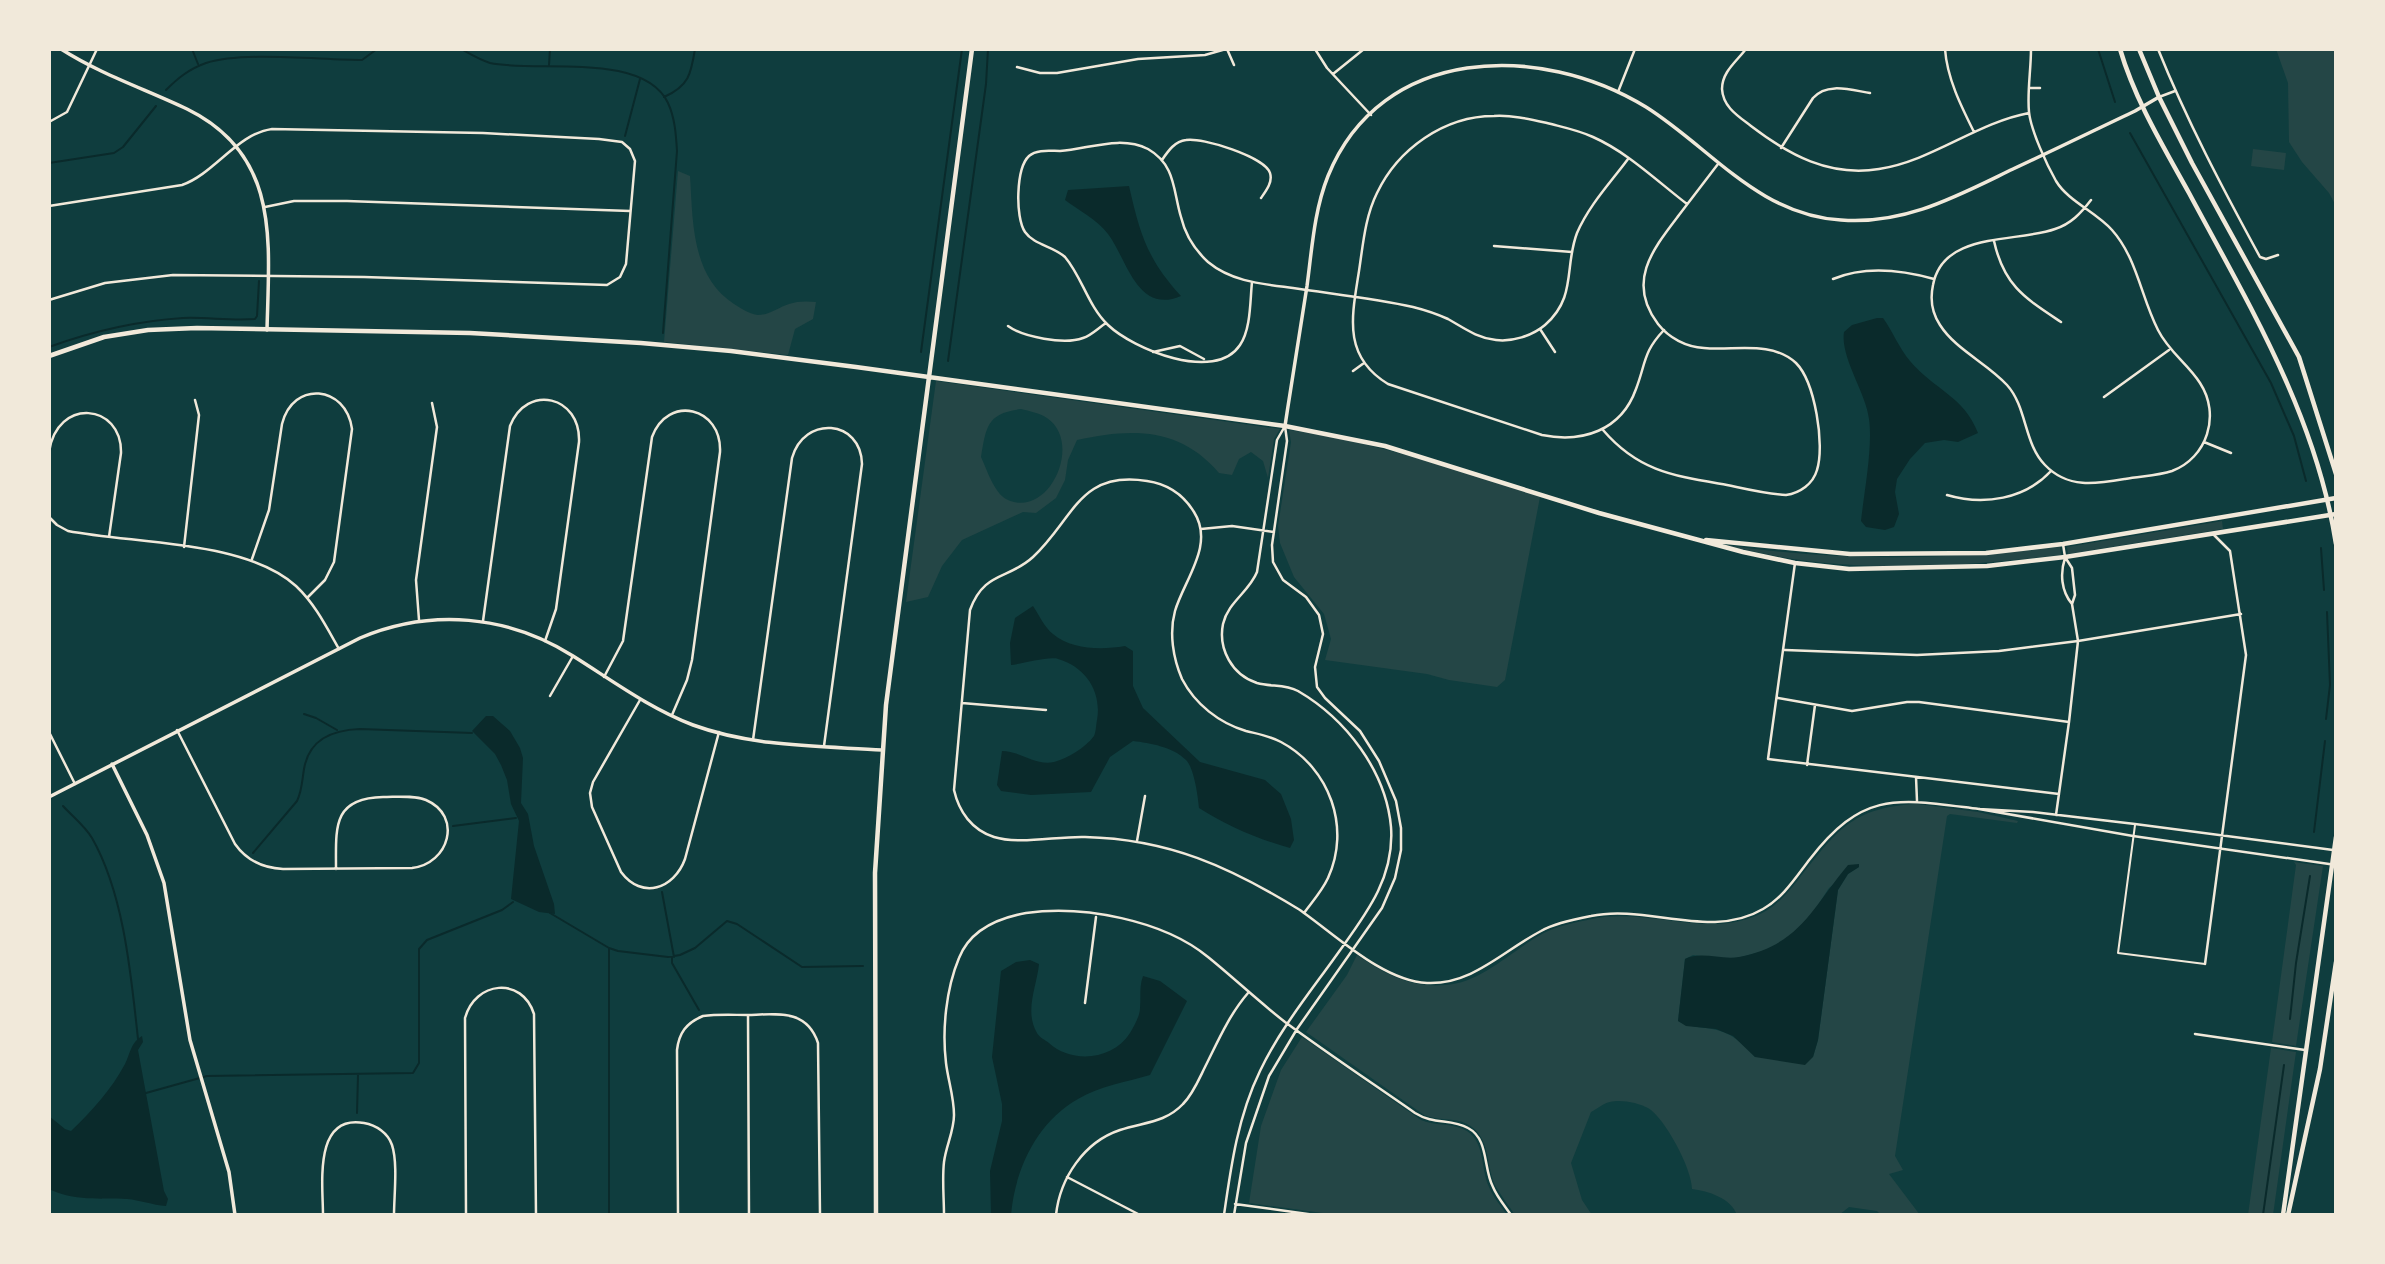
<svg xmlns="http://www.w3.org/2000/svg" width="2385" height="1264" font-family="'DejaVu Sans',sans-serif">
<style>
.green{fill:#244646;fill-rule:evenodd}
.water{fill:#0a2a2b}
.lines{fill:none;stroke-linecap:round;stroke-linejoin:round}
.stream{stroke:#0a2a2b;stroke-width:2}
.service{stroke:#f1e9da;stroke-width:2}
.minor{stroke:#f1e9da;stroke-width:2.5}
.tertiary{stroke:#f1e9da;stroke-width:3.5}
.secondary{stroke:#f1e9da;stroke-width:4.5}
.primary{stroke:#f1e9da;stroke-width:4.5}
</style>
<rect width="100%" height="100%" fill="#0f3d3e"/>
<path class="green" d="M2276,49H2336V206L2329,193L2302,162L2289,142L2288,83Z
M2253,149L2286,153L2284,170L2251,166Z
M678,171L690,176C693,221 691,276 734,304C740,308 750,314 758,315C770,315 779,307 789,304C797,301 807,301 816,302L813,319L795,329L788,355L664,342Z
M936,381L1280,429L1274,439L1268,478L1263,461L1251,452L1239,459L1232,475L1219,473C1180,427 1132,428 1077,440L1068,460L1065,480L1056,498L1036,513L1023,512L962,540L942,566L928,597L906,602ZM1021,409C1029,411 1040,413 1047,418C1084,443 1048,521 1006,499C994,492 987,470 981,457C986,427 987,413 1021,409Z
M1289,430C1375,442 1458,470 1540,497L1505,680L1497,687L1449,680L1427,674L1325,660L1331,639L1324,614L1294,577L1280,543L1278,526L1291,442Z
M2222,521L2223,529L2068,554L2067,547Z
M1726,545C1837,562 1948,560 2060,547L2061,555C1947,568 1838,575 1726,545Z
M1917,804L1978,812L2018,821L2017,823L1950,814L1947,816L1895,1156L1903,1170L1889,1174L1920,1215H1881L1877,1211L1849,1207L1839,1215H1737C1731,1198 1708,1191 1692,1189C1692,1169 1665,1118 1648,1108C1639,1103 1621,1099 1610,1102C1604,1103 1597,1109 1591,1112L1571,1163L1582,1200L1592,1215H1515C1509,1206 1502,1197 1496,1187C1485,1166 1492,1137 1467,1124C1454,1117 1438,1121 1424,1115L1306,1032L1347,975L1357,955C1385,974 1410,988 1445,985C1481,983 1511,951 1542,934C1556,926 1577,922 1592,919C1650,907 1710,941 1764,912C1778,905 1789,891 1798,880C1836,832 1851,807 1917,804ZM1858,865L1859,867L1848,874L1838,890L1818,1040L1813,1057H1755C1743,1043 1731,1032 1712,1029C1700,1027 1689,1027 1678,1021L1685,959L1693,955L1717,958H1737L1768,950L1793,935L1812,914L1829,888Z
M2294,862L2323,866L2296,1046L2272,1042L2296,865Z
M1302,1037L1421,1120C1434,1126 1450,1123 1463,1129C1486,1139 1480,1168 1489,1187C1493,1197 1501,1206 1507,1215H1337L1249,1203L1261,1126L1281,1070Z
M2271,1048L2296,1052L2273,1215H2248Z"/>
<path class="water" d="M1129,186C1140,234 1147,259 1181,296C1137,315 1127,259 1108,234C1098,220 1078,210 1065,200L1068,190Z
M1877,318H1883C1893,332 1899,348 1910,361C1933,389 1964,396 1978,433L1958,442L1944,440L1925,443L1910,459L1897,479L1895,492L1899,514L1894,527L1885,530L1866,527L1861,521C1864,493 1873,446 1869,419C1866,393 1840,357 1844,332L1852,325Z
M1033,606C1039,615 1045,628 1053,634C1072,650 1102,650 1125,646L1133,651V686L1143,708L1200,762L1265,780L1281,794L1291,819L1294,840L1290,848C1258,839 1227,826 1199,808C1198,796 1194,768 1186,760C1173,747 1150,743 1133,741L1110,757L1091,792L1031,795L1001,791L997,785L1002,751C1021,751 1035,766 1054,762C1068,758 1085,748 1094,736C1096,732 1096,725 1097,720C1102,692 1086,667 1058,659C1049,656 1022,664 1011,665L1010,643L1015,618Z
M486,716H493L510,731L520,748L523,758L521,803L528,814L534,846L554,904L555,914L539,912L511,899L519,821L511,804L507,780L501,765L495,754L472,731Z
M1859,864V867L1848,874L1838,890L1818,1040L1813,1057L1805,1065L1755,1057L1733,1036L1716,1029L1686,1026L1678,1021L1685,959C1701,951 1721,960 1739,957C1800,945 1812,908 1848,865Z
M1030,960L1039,964C1037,986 1024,1011 1037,1033C1039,1037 1045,1040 1049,1043C1072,1064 1113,1060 1130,1033C1134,1026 1140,1016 1140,1008C1141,996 1139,987 1143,976L1160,981L1187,1001L1150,1075C1126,1082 1100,1086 1078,1099C1037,1122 1015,1169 1011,1215H991L990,1171L1002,1121V1104L992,1057L1001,971L1016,962Z
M142,1036L143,1042L138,1050L164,1191L168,1199L166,1206C152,1205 140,1200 127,1199C102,1198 72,1201 49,1189V1116L65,1129L71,1131C92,1111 111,1090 125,1064C130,1054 131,1042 142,1036Z"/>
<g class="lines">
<path class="stream" d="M192,49L198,64
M461,49C470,54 480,60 490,63C537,73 643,51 668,103C675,118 676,135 677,151L663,333
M2098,49L2115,102
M549,65L550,49
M166,90C178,78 189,69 206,63C244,51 319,60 362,60L377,49
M664,97C689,86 691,74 695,49
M2130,133L2271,383L2294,436L2306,481
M625,136L640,79
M49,163L114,153L123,147L156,106
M49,347C93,331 136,321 183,318C207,317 231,321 255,319L257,316L259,281
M921,352L962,49
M948,361L986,84L988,49
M2321,548L2324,590
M304,714L316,718L337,730
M2326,719L2330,685L2327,612
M63,806C72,816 85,826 92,838C124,894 131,975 138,1039
M453,826L516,818
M2314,832L2325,741
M253,853L297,801C302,791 302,781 304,769C309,739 332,730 360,729L472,733
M662,892L674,957
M550,913L609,948L618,951L668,957L680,955L695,948L727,921L737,924L802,967L863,966
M609,948V1215
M672,957V963L699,1010
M2290,1019L2296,963L2310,876
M146,1093L207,1076L413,1073L419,1063V949L427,940L502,910L513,902
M357,1113L358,1075
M2263,1215L2284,1065"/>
<path class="service" d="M2135,825L2118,953L2205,964"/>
<path class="minor" d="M1227,49L1234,65
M1315,49L1327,68L1371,115
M1746,49C1736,62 1722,72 1722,89C1723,107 1738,116 1751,126C1789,155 1829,177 1879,169C1932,161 1976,123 2029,113
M1945,49C1947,78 1961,106 1974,132
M2031,49C2031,70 2027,92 2029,112C2031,131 2047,165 2056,181C2068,201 2096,212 2112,230C2137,258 2141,297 2158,330C2169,352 2188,364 2200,383C2221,415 2207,458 2172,471C2157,476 2140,476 2125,479C2096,484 2068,489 2045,465C2024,444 2027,407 2007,385C1987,363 1956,350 1940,325C1932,313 1930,299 1933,285C1943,231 2016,243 2055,229C2071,224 2081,213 2091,200
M2158,49C2187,121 2223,189 2260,257L2266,259L2278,255
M1017,67L1040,73H1057L1138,59L1205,55L1226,49
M1333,74L1364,49
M2030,88H2040
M1618,92L1635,49
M2159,97L2175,91
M49,122L67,112L97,49
M1781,148L1813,98C1827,82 1851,90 1870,93
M1162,160C1168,151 1175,141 1186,140C1202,137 1265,157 1270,173C1273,182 1266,191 1261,198
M49,206L182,185C214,174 238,133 272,129L483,133L599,139L622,142L630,149L635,161L626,264L620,277L607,285L364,277L173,275L105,283L49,300
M265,207L294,201H347L630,211
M1994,241C2004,286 2025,298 2061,322
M1494,246L1572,252
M1833,279C1864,266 1902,270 1934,279
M1252,282C1250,301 1251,329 1240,345C1215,383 1133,349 1108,325C1088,306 1082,277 1065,257C1053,246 1034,245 1025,232C1015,217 1016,168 1029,156C1037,149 1050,151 1060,151C1089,149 1120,135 1148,149C1176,165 1173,191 1181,217C1185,234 1195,250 1208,262C1232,282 1263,284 1293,288C1332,294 1374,298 1413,307C1425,310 1437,314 1448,319C1464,328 1477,338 1496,340C1512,342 1532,336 1545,325C1577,297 1564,267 1577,233C1589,205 1611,182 1628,159
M1008,326C1023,337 1064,345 1083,338C1092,335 1098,328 1106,323
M1540,329L1555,352
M1664,330C1643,352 1646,363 1636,389C1621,431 1582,443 1542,435L1388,384C1342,356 1352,316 1359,271C1363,245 1365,217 1377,193C1398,149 1444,116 1494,116C1512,115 1529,119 1547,123C1562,127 1578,130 1593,137C1627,152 1657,181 1687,204
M1153,352L1180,346L1204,359
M1353,371L1364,363
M2104,397L2169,350
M1603,430C1639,472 1675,476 1727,485C1746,489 1766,494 1786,495C1800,493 1813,484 1817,470C1825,445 1815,382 1796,363C1771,340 1734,351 1704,348C1686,347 1669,338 1658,324C1626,282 1653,249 1679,215C1692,198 1705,181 1718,164
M2204,442L2231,453
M49,452C57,397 122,403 121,453L109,537
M1947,495C1984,506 2025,499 2051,471
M49,517L57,525L68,531C135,544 245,540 296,586C315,604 326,626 339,649
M1201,529L1232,526L1274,532
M2063,544L2065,557L2072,568L2075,595L2072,604L2078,641L2241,614
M184,547L199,415L195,400
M2065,558C2060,573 2061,591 2072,604
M252,559L269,510L282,424C293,380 346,385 352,429L334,562L325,580L307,598
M1795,563L1768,759L2059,794
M419,620L416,580L437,427L432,403
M483,621L510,426C527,383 581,396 579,442L556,609L545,641
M1785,650L1917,655L1999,651L2078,641L2069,722L2056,815
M604,677L623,641L652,437C668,394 722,407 720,452L692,660L687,680L672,715
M550,696L573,656
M1778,698L1852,711L1907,702H1919L2069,722
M640,700L593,782L590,793L592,807L621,872C642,900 674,889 685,859L719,732
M962,703L1046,710
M177,730L235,844C247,861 263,868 283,869L412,868C449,864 463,816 426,800C413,795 397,797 383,797C332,798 336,828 336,869
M49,732L75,784
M753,740L792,458C804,415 861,419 862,464L824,746
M1807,765L1815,705
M1916,777L1917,801
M1137,841L1145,796
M2333,850L2135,824L2033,812L1979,809L2133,836L2336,865
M1304,913C1312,902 1322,891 1328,878C1351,828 1330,768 1281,742C1270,736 1258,734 1246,731C1219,723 1195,704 1182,679C1173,658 1169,633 1175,611C1184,580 1215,545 1194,512C1183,494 1168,484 1147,481C1079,470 1074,519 1033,557C1008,580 984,571 970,610L954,790C959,812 972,830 994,837C1020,845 1057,836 1085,837C1169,839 1230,867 1300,910L1304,913C1339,938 1384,981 1427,983C1472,985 1503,951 1541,931C1555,923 1575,919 1591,916C1647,904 1711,940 1763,909C1783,898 1796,877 1810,859C1864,789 1899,799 1979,809
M2205,964L2246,655L2230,551L2213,534
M1085,1003L1096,917
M748,1015L749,1215
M2195,1034L2305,1050
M1067,1177L1140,1215
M1235,1204L1315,1215
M323,1215C323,1185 313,1114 364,1123C376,1125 388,1133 392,1145C398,1163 394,1196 394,1215
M466,1215L465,1018C475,981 522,976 534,1014L536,1215
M678,1215L677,1050C679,1033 686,1023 703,1016C718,1014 733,1015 748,1015C777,1014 807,1009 818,1043L820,1215
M944,1215C944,1198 942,1179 944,1162C946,1146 954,1131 954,1115C954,1097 948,1080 946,1063C942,1030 946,989 959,958C970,930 998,918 1026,913C1083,905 1163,920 1208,957C1234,978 1258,1001 1285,1022C1327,1053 1372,1083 1415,1113C1434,1125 1451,1118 1468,1128C1489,1139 1483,1168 1493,1187C1497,1197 1505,1206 1511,1215
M1056,1215C1060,1178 1084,1142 1120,1130C1144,1122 1165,1123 1183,1104C1193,1094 1199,1079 1205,1067C1218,1041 1229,1015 1248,993
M1224,1215C1231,1166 1238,1116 1260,1071C1279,1031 1307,996 1333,960C1362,919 1395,881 1391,827C1386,771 1346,719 1298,691C1285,684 1271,687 1257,683C1232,675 1218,649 1223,624C1228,602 1249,592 1257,572L1277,440L1285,426
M1234,1215L1246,1143L1269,1076L1297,1029L1382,908L1395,878L1401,850V828L1396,801L1379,761L1360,731L1325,698L1317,687L1315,667L1323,634L1319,615L1306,597L1283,580L1273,562L1272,545L1287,441L1285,426"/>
<path class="tertiary" d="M61,49C100,74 145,89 187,109C281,155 269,242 267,330
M1285,426C1292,379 1300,332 1307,286C1312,249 1314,211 1328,176C1381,45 1540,42 1646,107C1711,148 1758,215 1841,220C1905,225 1957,196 2013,169C2054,150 2095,130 2135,111L2159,97
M112,764L147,835L164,883L190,1040L229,1172L235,1215
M49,797L360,638C431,608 508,615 573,656C613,681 649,708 693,725C753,747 820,746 882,750"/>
<path class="secondary" d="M49,356L104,337L148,330L197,328L470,333L641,343L731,351L856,367L1285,426L1385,446L1599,513L1743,552L1795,563L1849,569L1987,566L2065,557L2336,514
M1706,540L1850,554L1986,553L2063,544L2336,498
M876,1215L875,873L886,705L972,49"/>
<path class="primary" d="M2120,49C2135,100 2163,146 2189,193C2249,305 2316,415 2336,544
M2139,49L2159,97L2192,163L2299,357L2336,474
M2283,1215L2336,837
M2288,1215L2320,1069L2336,962"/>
</g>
<rect width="2385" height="1264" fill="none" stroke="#f1e9da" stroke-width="102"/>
</svg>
